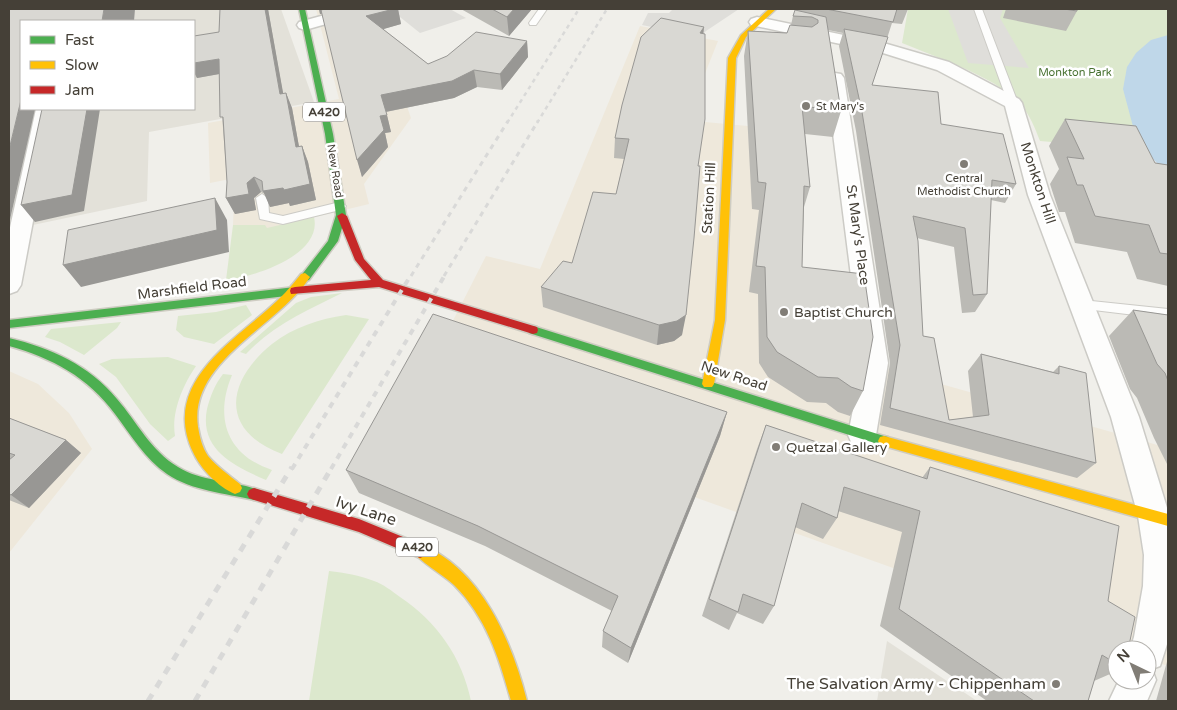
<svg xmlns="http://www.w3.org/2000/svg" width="1177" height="710" font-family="'Varela Round',sans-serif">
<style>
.residential{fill:#e3e1d9;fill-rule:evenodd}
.commercial{fill:#eee8db}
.green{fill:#dce8cd}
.parking{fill:#dfdeda}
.water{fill:#bfd7e9}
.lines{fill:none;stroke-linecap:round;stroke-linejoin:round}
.lane-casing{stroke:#cccbc6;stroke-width:2}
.street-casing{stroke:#cccbc6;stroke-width:3}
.fast-casing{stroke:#ceccc2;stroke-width:3}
.slow-casing{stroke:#ceccc2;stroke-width:3}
.jam-casing{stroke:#ceccc2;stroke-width:3}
.lane{fill:#fdfdfc;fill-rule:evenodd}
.street{fill:#fdfdfc;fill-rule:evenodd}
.fast{fill:#4caf50;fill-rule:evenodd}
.slow{fill:#ffc107;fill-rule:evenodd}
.jam{fill:#c62828;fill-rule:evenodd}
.rail-far3{stroke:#d9d9d8;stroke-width:2.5;stroke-dasharray:4 4;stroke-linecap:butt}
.rail-far2{stroke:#d9d9d8;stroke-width:3;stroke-dasharray:5 5;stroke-linecap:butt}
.rail-far1{stroke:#d9d9d8;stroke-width:4;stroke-dasharray:6 6;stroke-linecap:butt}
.rail{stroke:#d9d9d8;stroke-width:5;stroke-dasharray:8 8;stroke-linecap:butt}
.wall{fill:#bbbab5}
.shaded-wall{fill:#989794}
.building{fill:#d9d8d3;stroke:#989794}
.poi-dot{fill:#817d76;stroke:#fff;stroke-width:2}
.labels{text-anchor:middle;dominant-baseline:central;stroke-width:5;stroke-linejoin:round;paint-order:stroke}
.far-park-label{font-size:11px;fill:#477130;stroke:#fff}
.far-poi-label{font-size:11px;fill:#454037;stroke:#fff;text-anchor:start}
.far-street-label{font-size:11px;fill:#454037;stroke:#fff}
.shield{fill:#fff;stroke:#7d7973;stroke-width:1}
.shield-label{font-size:12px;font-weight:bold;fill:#454037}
.street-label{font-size:14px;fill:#454037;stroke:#fff}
.poi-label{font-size:14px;fill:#454037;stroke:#fff;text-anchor:start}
.near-street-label{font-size:16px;fill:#454037;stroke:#fff}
.near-poi-label{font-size:16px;fill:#454037;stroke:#fff;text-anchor:end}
</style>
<rect width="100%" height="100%" fill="#f0efea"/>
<path class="residential" d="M9,9H281L314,102L149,132L147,201L9,230ZM21,21H194V109H21Z
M887,641L977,701H877Z"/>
<path class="commercial" d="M316,9H373L411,118L364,184L369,204L266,229L265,225H233L235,178L210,183L208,123L339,99Z
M640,26L718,41L702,81L705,122L800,131L803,345L1168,448V666L1147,659V650H1123L414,397L486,256L540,269Z
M9,371L38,384L69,413L92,449L9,553Z"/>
<path class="green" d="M908,9H1168V41L1155,151L1040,141C1035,128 1030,115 1020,104C997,77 935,57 902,43Z
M314,217C323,255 254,277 226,280L233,225H265L267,228Z
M342,293C308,310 273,325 246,354L240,352L296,303L311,297Z
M246,305L252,315L214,344L184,337L176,330L178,316L216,312Z
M346,315L369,319L282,454C220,431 225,382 272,344C294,327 319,319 346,315Z
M121,322L117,328L84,355L60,342L45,337L51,329Z
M168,357L196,366C183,385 171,412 175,436L168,441L150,424L116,377L99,364L112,359Z
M223,374L232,375C214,418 227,455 272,470L266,480C234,466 199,450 207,409C210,397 215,384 223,374Z
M329,571C345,573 359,575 374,581C383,584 392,591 400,597C437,622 462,657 471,701H309Z"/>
<path class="parking" d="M390,9H450L466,18L420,33Z
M673,9H739L706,31L700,37L642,25L648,13H669Z
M948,9H1003L1000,18L1029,68L968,63Z"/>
<path class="water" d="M1168,35V174L1146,152L1135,134L1123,89L1127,67L1136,53L1151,40Z"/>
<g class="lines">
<defs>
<path id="lane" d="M539,9H547L536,25H530L529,23Z
M974,9H982L1018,103L1016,105L1013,106L1008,103Z
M262,194L268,198L269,213L283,216L340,202L346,206L344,209L283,224L260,219L256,198Z
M1082,300L1168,309V319L1077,308L1076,305L1077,302Z"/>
<path id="street" d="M347,9H371L368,12L305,30L299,28L297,25L299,22Z
M757,17L887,44L949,62L1019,99L1022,103L1050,195L1139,417L1168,511V641L1160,666L1152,669L1156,680L1147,701H1109L1119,680H1147V650H1130L1134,637L1143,586L1144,555L1138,516L1111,417L1028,195L1005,106L937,70L883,53L751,25L749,22L751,19Z
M835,73L841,74L844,78L888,363L876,435L872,444L862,447L852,444L848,435L862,363L826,78L829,74Z
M36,109H54L21,285L17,291L9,294V232Z"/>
<path id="fast" d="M299,9H305L333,134L346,215L338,241L309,280L305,281L300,277L328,241L336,215L325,134Z
M295,287L300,291L295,295L9,328V320Z
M533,326L884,436L888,437L890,441L888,445L884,446L529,333L528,330Z
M9,338C51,348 89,365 117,399C137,422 151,451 178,467C202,482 232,480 259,490L261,494L259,498L254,500C225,493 192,491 167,474C145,459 131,435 115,414C88,377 52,358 9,346Z"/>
<path id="slow" d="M769,9H776L746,37L736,58L725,320L714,384L712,387H704L702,384L715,320L728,58L741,35Z
M305,273L310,277C279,326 188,361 198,427C200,438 202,447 208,456C217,467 229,475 240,484L242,488L240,492L235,494C218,487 200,468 193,452C162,387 226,346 267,310C280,299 291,287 301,274Z
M884,436L1168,514V526L884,446L880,445L878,441L880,437Z
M420,544C482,569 512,642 527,701H511C499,658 487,618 454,585C445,576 416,559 413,551L415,546Z"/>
<path id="jam" d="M342,213L347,216L364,259L383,280L537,327L538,330L537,333L533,334L379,287L291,294L290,291L291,288L295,287L371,280L355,260L337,216Z
M254,488L359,519L425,546L427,551L425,556L420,558L359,532L254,500L249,498L247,494L249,490Z"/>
</defs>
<use href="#lane" class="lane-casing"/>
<use href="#street" class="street-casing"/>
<use href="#fast" class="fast-casing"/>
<use href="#slow" class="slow-casing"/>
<use href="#jam" class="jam-casing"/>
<use href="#lane" class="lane"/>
<use href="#street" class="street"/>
<use href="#fast" class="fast"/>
<use href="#slow" class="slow"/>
<use href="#jam" class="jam"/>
<path class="rail-far3" d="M507,123L579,9
M537,123L607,9"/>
<path class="rail-far2" d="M411,276L508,121
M444,276L538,121"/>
<path class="rail-far1" d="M292,469L411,275
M331,469L445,275"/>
<path class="rail" d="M148,701L292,467
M195,701L332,467"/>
</g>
<path class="wall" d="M220,9H268L283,94L286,93L292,108L299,147L302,146L308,162L316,200L290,206L289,203L270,207L265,194L261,192L254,198L256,210L235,214L226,198L227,182L219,74L197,78L194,72V63L219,32Z
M319,9H398L401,24L383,29L428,64L527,41L528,57L502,90L477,87L454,98L386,112L391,132L385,133L388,147L362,177L322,14H320Z
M461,9H532L509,36Z
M797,9H908L902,24L892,23L872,85L941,124L1016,184L1005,203L991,200L987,294L975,312L962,313L954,247L917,238L923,336L949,420L973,417L968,371L981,354L1053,372L1059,366L1096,463L1077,478L880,425L890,363L856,131L839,46L843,33L828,30L841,111L833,137L805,134L810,187L804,207L802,267L863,391L850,416L838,412L826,403L807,402L768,377L759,363L758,294L749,292L759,210L752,209L744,56L748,31L787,33L791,25L793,16Z
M1006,9H1077V11L1066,31L1003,18Z
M704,27L703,34L698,166L682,335L674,341L657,345L543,307L541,287L572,263L616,194L624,159L614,158L615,138Z
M1065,119L1155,163L1168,165V286L1137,279L1127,252L1075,243L1065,212H1059L1050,184L1059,169L1049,146Z
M1133,310L1168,315V466L1154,438L1137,398L1130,389L1109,336Z
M727,412L720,436L628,663L602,647L603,631L612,611L485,546L359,493L346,470Z
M9,418L66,440L81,453L29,508L9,500V460H10L9,459Z
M766,425L922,478L930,467L1108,601L1117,650V671L1094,681L1088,701H987L880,626L902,532L838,511L837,518L823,539L795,527L774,606L763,624L737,613L729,630L702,616L757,449Z
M1168,658V701H1156Z"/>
<path class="shaded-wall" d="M104,9H135L134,21H102Z
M265,9H268L286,109L280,94Z
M319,9H341L320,14Z
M394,9H398L401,24L370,33L366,16Z
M514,9H532L509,36L507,17Z
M704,27L702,46L700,33Z
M527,41L528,57L502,90L500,74Z
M219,59L225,73L197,78L194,72V63Z
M474,70L477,87L454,98L385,112L381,95Z
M286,93L292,108L302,163L296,147Z
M21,100V109H35L9,224V150Z
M87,109H100L84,211L35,222L21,205Z
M387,115L391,132L385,133L388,147L362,177L357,160L380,116Z
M302,146L308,162L316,200L290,206L289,203L270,207L263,191Z
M254,177L261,192L254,198L256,210L235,214L226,198Z
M215,198L227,220L229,252L81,287L63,265Z
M686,315L682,335L674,341L657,345L659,325Z
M727,412L720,436L628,663L631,648Z
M66,440L81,453L29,508L11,495Z"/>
<path class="building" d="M9,9H109H104L102,21H21V100L9,150Z
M220,9H265L280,94L286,93L296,147L302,146L310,184L284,190L283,188L263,191L262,181L254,177L247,183L249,194L226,198L227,182L223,117H220L219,59L194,63V36L219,32Z
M325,9H394L366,16L428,64L447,56L476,32L527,41L500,74L474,70L452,81L381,95L387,115L380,116L384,130L357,160L321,10Z
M492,9H514L507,17Z
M826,9H897L893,22Z
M1064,9H1077V11Z
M795,10L826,17L841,111L802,106L810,187L804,186L802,267L864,274L873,337L863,391L851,387L838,378L818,377L777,352L767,337L765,267L756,266L766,183L758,182L748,31L787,33L790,25L812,27L818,23V20L812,17L793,16Z
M661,18L704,27L700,33L705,34V119L698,166H700L694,238L686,315L677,321L659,325L541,287L563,261L572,263L593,192L616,194L629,139L615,138L622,105L641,37Z
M844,29L888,37L872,85L938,92L941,124L1003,134L1016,184L992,180L987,294L973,295L965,228L913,216L918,241L923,336L934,338L949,420L989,415L981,354L1059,374V366L1086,373L1096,463L890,408L900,345L862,112Z
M42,109H87L72,195L21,205Z
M1065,119L1136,126L1155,163L1168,165V254L1160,253L1149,225L1095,216L1083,185H1077L1067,157L1084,159Z
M215,198L217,230L63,265L68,230Z
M1133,310L1168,315V381L1165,373L1157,364Z
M433,314L727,412L631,648L603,631L618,596L478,526L346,470Z
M9,418L66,440L11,495L9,494V460L15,455L9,453Z
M766,425L927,479L930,467L1119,526L1108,601L1135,617L1128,650H1117V664L1102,655L1088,701H1034L899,609L920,511L844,487L837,518L802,503L774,606L743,594L738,612L709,599Z"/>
<g class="poi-dot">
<circle cx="806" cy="106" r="5"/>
<circle cx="964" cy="164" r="5"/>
<circle cx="784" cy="312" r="5"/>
<circle cx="776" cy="447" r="5"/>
<circle cx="1056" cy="684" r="5"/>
</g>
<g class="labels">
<g class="far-park-label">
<text x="1075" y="72">Monkton Park</text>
</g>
<g class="far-poi-label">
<text x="816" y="106">St Mary's</text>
<text x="964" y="178" text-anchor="middle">Central<tspan x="964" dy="13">Methodist Church</tspan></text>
</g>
<g class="far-street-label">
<text transform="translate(335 171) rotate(81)">New Road</text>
</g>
<g class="shield">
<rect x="303" y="102.5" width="42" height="19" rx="4"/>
<rect x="396" y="537.5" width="42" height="19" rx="4"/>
</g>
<g class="shield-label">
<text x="324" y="112">A420</text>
<text x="417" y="547">A420</text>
</g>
<g class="street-label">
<text transform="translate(1038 183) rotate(72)">Monkton Hill</text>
<text transform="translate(709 198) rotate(-87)">Station Hill</text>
<text transform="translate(858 235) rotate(82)">St Mary's Place</text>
<text transform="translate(192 288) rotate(-7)">Marshfield Road</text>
<text transform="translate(734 376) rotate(18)">New Road</text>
</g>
<g class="poi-label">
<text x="794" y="312">Baptist Church</text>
<text x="786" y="447">Quetzal Gallery</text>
</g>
<g class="near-street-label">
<text transform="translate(366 511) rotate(18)">Ivy Lane</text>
</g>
<g class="near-poi-label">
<text x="1046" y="684">The Salvation Army - Chippenham</text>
</g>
</g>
<rect width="1177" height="710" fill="none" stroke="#454037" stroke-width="20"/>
<rect x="20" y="20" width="175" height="90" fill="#ffffff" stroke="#b5b3af"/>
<rect x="30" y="36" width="25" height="8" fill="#4caf50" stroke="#b5b3af"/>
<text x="65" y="45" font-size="15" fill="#454037">Fast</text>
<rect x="30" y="61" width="25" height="8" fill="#ffc107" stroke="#b5b3af"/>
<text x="65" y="70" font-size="15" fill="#454037">Slow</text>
<rect x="30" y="86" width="25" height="8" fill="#c62828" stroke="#b5b3af"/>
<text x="65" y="95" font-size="15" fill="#454037">Jam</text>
<g transform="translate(1132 665) rotate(317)"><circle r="24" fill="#ffffff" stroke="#b5b3af"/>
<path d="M0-4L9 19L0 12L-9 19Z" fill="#817d76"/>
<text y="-8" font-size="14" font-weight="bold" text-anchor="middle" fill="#454037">N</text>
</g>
</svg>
